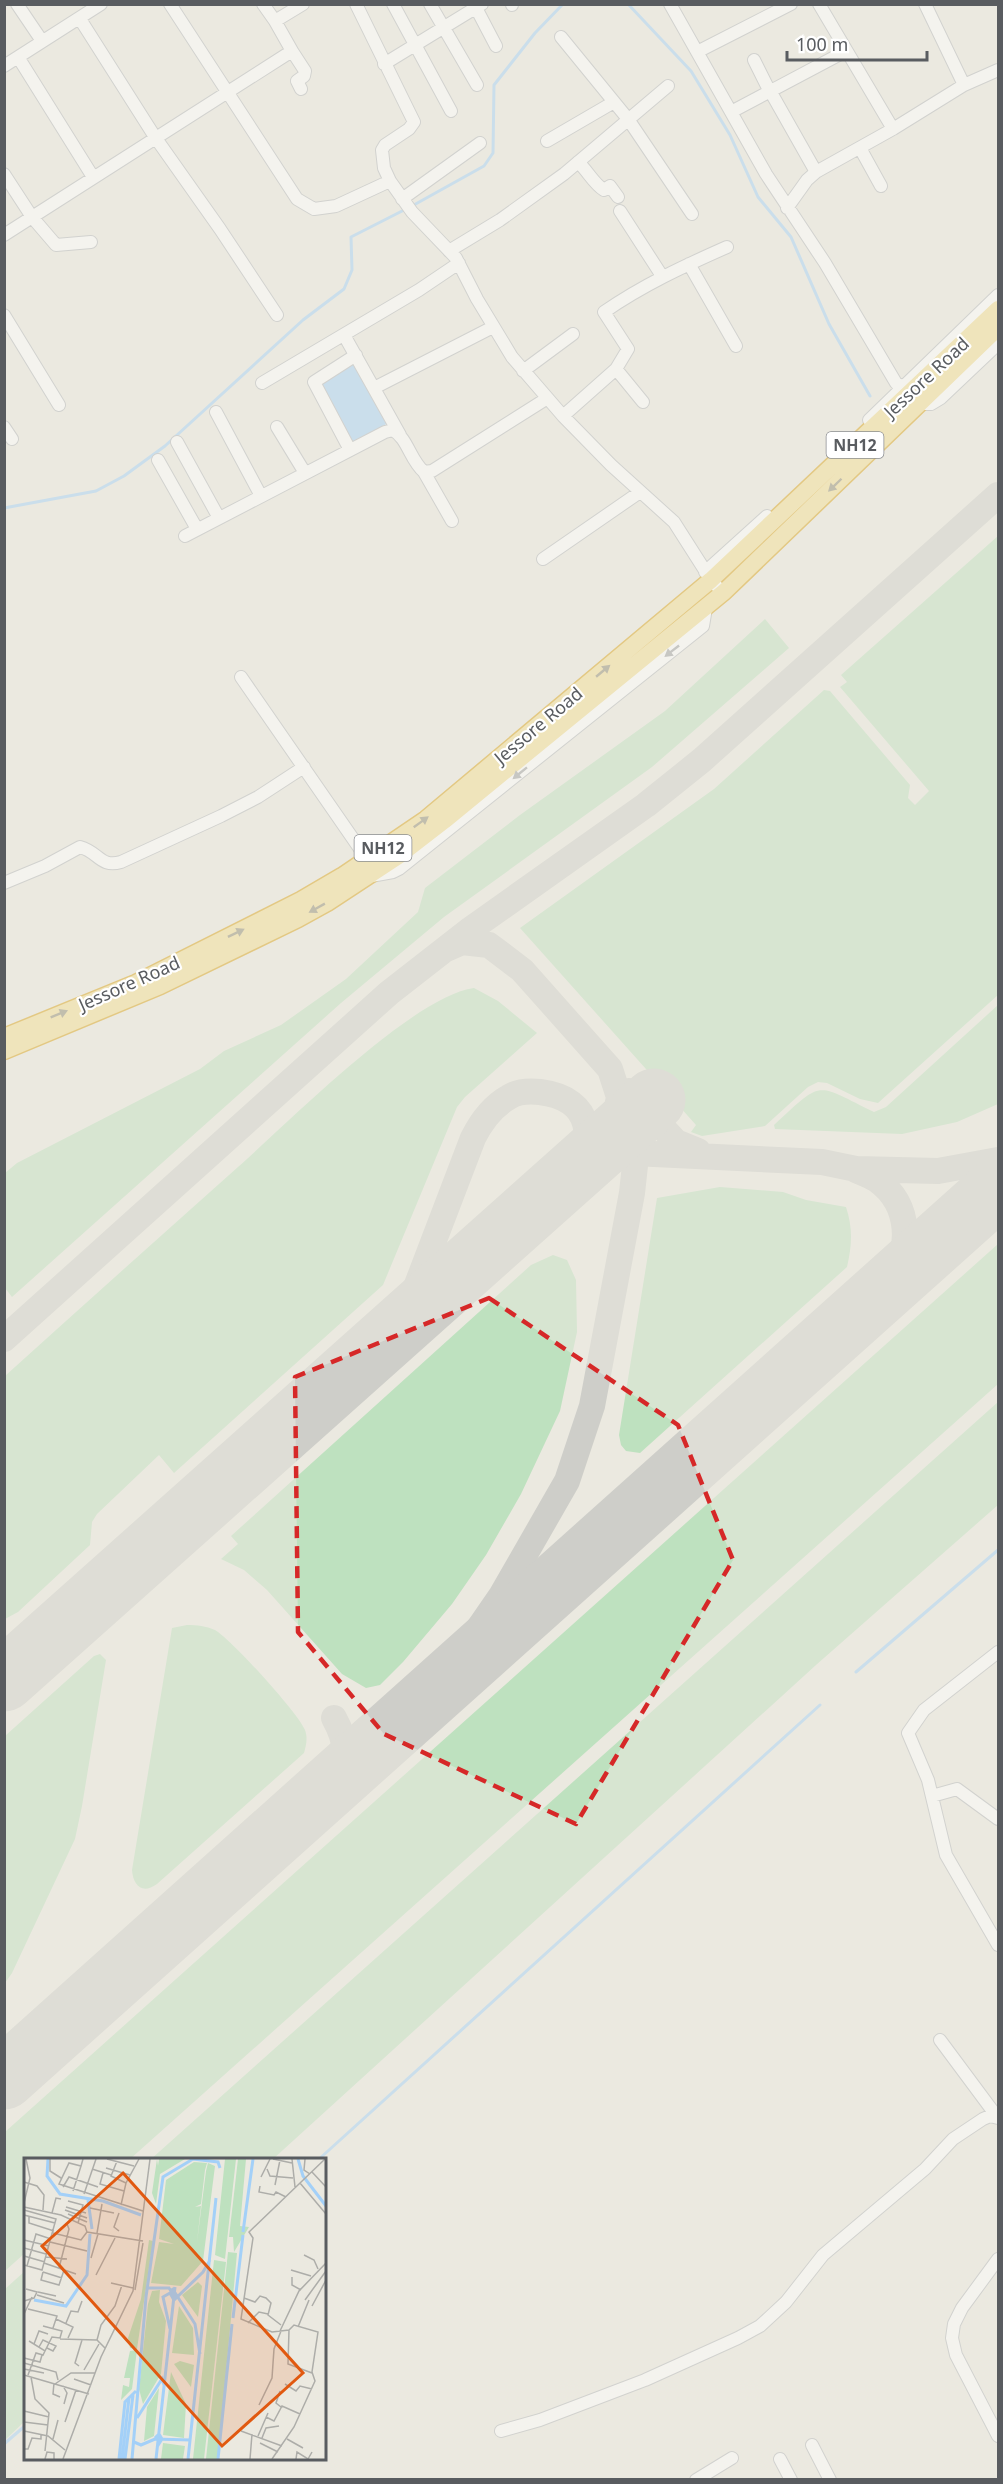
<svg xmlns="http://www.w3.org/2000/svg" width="1003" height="2484" font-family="'Noto Sans',sans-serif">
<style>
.green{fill:#bee1bf}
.water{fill:#a3d0f8}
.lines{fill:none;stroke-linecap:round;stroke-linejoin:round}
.stream{stroke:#a3d0f8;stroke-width:3}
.taxiway{stroke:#cecec9;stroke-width:26}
.runway{stroke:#cecec9;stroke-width:63}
.minor-casing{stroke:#b3b6ba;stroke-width:14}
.highway-casing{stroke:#d9a112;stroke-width:19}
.minor{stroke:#fff;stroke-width:12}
.highway{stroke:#f4dd8e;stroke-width:16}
.oneway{fill:#8f8970}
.oneway2{fill:#9b9da0}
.marked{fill:none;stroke:#d62828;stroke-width:4.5;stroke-dasharray:12 8;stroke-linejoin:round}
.labels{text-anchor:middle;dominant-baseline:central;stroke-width:4.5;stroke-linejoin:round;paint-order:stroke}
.shield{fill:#fff;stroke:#8b8d90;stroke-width:1.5}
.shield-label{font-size:16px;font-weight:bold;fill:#595c60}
.street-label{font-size:18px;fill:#595c60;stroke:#fff}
.inset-river{fill:none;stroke:#a3d0f8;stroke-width:3}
.inset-road{fill:none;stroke:#adada9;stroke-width:1.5}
.view{fill:#e15910;fill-opacity:0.15;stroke:#e15910;stroke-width:3}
.inset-edge{fill:none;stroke:#595c60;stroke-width:3}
</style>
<rect width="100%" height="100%" fill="#ebe9e0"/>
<path class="green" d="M998,536V995L878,1103L860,1099L827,1083L818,1082L808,1087L765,1126L702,1136L691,1132L696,1125L520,928L714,789L824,690L830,691L910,785L908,798L915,805L929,791L840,687L847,682L841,675Z
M765,619L789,648L652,767L444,917L341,1003L12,1297L5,1288V1173L17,1163L200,1069L224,1051L281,1025L346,979L418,912L425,888L520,815L665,711Z
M474,988L498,1001L537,1033L465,1097L457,1107L383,1285L174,1473L159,1455L97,1514L92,1522L90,1545L18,1612L5,1619V1376C82,1306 160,1237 238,1167C288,1123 413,996 474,988Z
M998,1005V1104L957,1122L902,1134L775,1129L774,1125C824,1079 814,1083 874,1112L886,1107Z
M720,1187L783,1192L806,1200L846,1207C853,1228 852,1245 847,1267L640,1453L626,1451L621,1445L619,1435L657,1198Z
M998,1244V1384L129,2160H26L25,2253L5,2271V2132Z
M553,1255L567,1260L576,1280L577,1332L560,1411L521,1494L486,1555L452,1604L403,1662L380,1685L366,1688L342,1674L267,1590L244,1570L221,1559L238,1544L231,1536L531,1265Z
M998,1402V1505L816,1665L272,2160H150Z
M187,1625C197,1625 206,1626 215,1630C231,1639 298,1713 305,1730C308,1738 306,1746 304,1753L157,1884C142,1895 133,1885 132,1870L172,1628Z
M100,1654L106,1660L82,1806L75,1839L12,1973L5,1983V1736L94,1656Z
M25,2271V2421L5,2440V2289Z"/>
<path class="water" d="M356,362L388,423L351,445L318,384Z"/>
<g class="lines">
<path class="stream" d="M628,4L691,71L730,135L758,197L791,237L829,324L870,396
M412,206L484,166L493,153L494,85L535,33L563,4
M4,508L96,491L124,476L165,446L303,320L344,289L352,270L351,237L406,209
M856,1672L998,1550
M318,2160L820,1705
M4,2444L26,2425"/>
<path class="taxiway" d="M446,949L462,942L489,945L522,970L610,1069L619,1097L613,1129L583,1165
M636,1099L676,1142L698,1151
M856,1170C863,1173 871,1176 877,1180C913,1206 910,1250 891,1285
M571,1177C591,1164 610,1156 633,1153L822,1162L856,1169L938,1171L998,1160
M4,1339L389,993L471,929L646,805L702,760L998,495
M365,1359L398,1326L413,1295L473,1138C481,1122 493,1106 509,1097C518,1091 530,1091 540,1092C595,1099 597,1143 567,1180
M411,1715L461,1654L501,1596L567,1481L592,1406L632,1193L640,1119L629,1091
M331,1786C347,1760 350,1747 334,1718"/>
<path class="runway" d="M4,1680L654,1100
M4,2078L998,1188"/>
<defs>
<path id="minor" d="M17,4L42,41
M170,4L297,199L314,209L336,206L390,181
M263,4L275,21
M356,4L414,122L409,129L385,145L382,150L384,168L390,181L412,212L456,258L477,299L512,357L563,416L611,465L674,522L711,580L723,593
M393,4L451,111
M430,4L477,85
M474,4L496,46
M512,4V5
M670,4L766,174L825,263L896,383L911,392
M819,4L893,129
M925,4L964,85
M80,19L155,137L220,229L277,315
M561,37L628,119L692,214
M292,51L305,71L304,76L297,81L301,89
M697,52L791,4
M18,57L93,177
M754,60L770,92
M384,64L482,4
M4,66L101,4
M773,96L816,172
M731,112L846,51
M547,141L614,102
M860,148L881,186
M578,162C587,170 594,184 604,190L610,186L618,197
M4,174L32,217L56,245L91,242
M402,199L480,143
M787,208L807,180L816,172L893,129L964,85L998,70
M620,211L662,276
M4,235L292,51L275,21L303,4
M449,251L500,220L564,174L668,86
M689,264L736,346
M4,315L59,405
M344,335L400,435
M616,369L628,349L604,312C643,285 684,266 727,247
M523,371L573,334
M262,383L419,290L459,263
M374,388L493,327
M920,404H931L941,398L998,344
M216,412L261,496
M563,416L616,369L643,402
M869,420L998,295
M4,427L12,439
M277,427L305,473
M177,442L219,518
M350,450L314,382L356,355
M158,460L197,529
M424,472L452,521
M185,536L385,432L393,430C408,439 410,460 424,472L432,471L546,399
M543,559L640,492
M705,572L767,516
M241,677L367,859
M371,876L393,872L399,869L703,626L706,608
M4,883L45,866L80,847C99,852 100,868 121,862L221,816L258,797L304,767
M998,1652L924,1710L908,1733L928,1780L946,1855L998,1945
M932,1796L957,1789L998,1819
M940,2040L998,2118
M998,2259L962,2308L954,2324L952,2338L956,2355L998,2436
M501,2431L540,2420L645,2380L738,2338L760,2326L786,2302L823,2255L925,2169L953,2139L983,2119L990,2116L998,2118
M812,2445L830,2480
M780,2459L791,2480
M696,2480L732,2458"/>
<path id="highway" d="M4,1037L136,983L301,900L342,876L426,819L711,580L998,309
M4,1051L160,986L298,919L327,903L400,855L444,821L724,592L998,328"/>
</defs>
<use href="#minor" class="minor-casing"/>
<use href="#highway" class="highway-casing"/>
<use href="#minor" class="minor"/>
<use href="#highway" class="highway"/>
</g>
<defs><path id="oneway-solid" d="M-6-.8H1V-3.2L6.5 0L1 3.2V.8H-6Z" transform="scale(1.5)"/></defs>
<g class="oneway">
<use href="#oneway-solid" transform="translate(835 485) rotate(136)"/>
<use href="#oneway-solid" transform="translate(603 671) rotate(-40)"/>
<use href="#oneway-solid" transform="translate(421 822) rotate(-36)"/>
<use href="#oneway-solid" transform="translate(317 908) rotate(151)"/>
<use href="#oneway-solid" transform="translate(236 933) rotate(-26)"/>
<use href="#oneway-solid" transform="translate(59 1014) rotate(-22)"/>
</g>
<g class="oneway2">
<use href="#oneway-solid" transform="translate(672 651) rotate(142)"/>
<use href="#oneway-solid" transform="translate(520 773) rotate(141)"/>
</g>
<path d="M0 0H1003V2484H0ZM489,1298L678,1425L733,1560L576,1824L384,1734L298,1632L295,1377Z" fill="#ebe9e0" fill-opacity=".55" fill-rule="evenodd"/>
<path class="marked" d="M489,1298L678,1425L733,1560L576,1824L384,1734L298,1632L295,1377Z"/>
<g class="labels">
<g class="shield">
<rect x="826.5" y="432" width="57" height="26" rx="4.5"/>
<rect x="354.5" y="835" width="57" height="26" rx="4.5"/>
</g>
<g class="shield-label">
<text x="855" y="445">NH12</text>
<text x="383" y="848">NH12</text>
</g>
<g class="street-label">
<text transform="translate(926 377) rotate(-43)">Jessore Road</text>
<text transform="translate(538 725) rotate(-40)">Jessore Road</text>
<text transform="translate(129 983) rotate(-24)">Jessore Road</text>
</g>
</g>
<g transform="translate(24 2158)">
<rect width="302" height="302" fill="#ebe9e0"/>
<path d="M133,1L134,8L135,1H161L136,16L132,46L128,35ZM201,1H212L201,101L191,97ZM214,1H222L216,68L225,69L210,94L209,79H205ZM170,4L183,5L181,12L177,46L171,49L177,48L173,84L182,13L184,5L191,8L179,103L157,128L127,125L135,84L150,86L135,81L142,22ZM125,82L129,83L113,191L106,190L104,180L117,141ZM204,94L213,95L194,301H182ZM190,102L202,104L180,301H169ZM174,124L178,128L174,159L158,137ZM136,132L135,144L142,163L137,216L119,246L115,231L124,146L128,133ZM155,148L169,170L170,197L148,195ZM113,192L108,231L97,242L99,227L105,229L106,220H100L106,193ZM156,203L170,207L167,229L150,206ZM147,214L162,246L160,280L139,277ZM135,230L130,278L120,283L123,249ZM139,285L161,288L159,301H137Z" fill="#bee1bf"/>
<path class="inset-river" d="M24,1L23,18L36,36L79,43L117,57M274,1L279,18L302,48M64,42L68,71M219,74L229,1M124,130H145L150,138M148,130L171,166L176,196M10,142L42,148L63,117L66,76M209,160L219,77M146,171L139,139L146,135L150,142L179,114L186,102M113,260L138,221L140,227M131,280L135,276L138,281L133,289M110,284L117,287L131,281L166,282M95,301L101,244L112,233M98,301L105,240M101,301L109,237M108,301L122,139L139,19L169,1L194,4L196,10M132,301L151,129M164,301L192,40M194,301L208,166"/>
<path class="inset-road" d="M26,1V13L37,20M59,1L57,8L45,5L35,26L119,53M83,1L110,8M249,1L268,5M268,1L271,29M281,1L280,12L286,16M93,3L87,18L102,25M82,10L106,17M68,11L87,17M243,11L246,18L269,20M288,14L302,29M79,15L76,26L100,33M237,19L246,1M0,24L13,28L20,37L19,52M276,25L302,56M251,27L256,2M236,28L235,34L250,37L252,34L262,39M39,29L45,19L74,29M49,33L57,8M60,36L72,1M44,43L59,47L54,65M0,45L6,20L2,1M97,47L102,25L115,1M0,49L37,57L61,68L63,74L119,83M42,49L62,55M66,50L90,55M41,52L63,60M28,55L32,40L37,41M44,56L63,64M0,57L31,65M5,58V65L30,73M95,73L90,69L95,55M29,75L57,82L63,74M73,75L78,46M0,82L25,88M26,84L63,93M0,90L22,96M280,97L290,102L294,111M0,98L21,104M22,99L43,101M67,100L74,76M20,105L52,116M0,107L18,112L32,61L0,52M3,108L12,76L27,81M35,110L45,71L43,66M267,112L287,118M19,114L17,122L35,127L40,112M19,114L38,120M72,117L91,80M268,119V127L277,132M87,125L109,130M111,132L119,85M14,134L32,138M13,137L40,145M220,140L231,144L236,138L242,140L247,145L244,157L257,167M281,142L302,113M0,143L10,140L13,134L2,131M288,148L302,122M4,151L33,158L29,170M0,156L8,139M32,161L49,169L44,180M42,165L47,153L54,154L58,143M224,165L235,154L244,156M274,169L285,142M265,172L264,206L288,215M256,173L275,133L302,105M36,181L73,182M5,183L21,193L28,179L36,180L38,173L19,168M10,186L15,173L24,176M15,189L19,182L32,188L29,193L23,190M81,190L73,182L77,167L91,148L98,127M0,200L16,204L18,197M0,205L32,214L34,222M55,208L51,205L58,182M0,211L20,215M60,212L75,186M0,217L65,236M4,217L12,195L19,197L21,193M7,219L11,241L25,255L21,293M50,221L67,227M30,225L29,236L36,239M31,226L47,215H71M261,226L272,233L276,228L288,231M39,228L43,235L40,246M256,233L252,245L257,249M235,247L248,220L250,191L257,173M0,253L25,259M242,259L250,263L258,248L276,256M0,264L24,267M41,264L52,232M0,273L24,278L41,292M217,273L258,288M234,278L244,255M238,280L242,270L255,268M29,281L34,262M263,281L279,290M236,285L254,294M0,291H4L8,280L17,281V277M21,301L23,294L30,295V301M39,301L77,199L109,133L126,1M226,301L228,276M248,301L270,269L291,223L288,214L294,174L270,167L265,172L248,174L217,161L229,80L225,74L301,1M272,301L273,294L284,301L288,294"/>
<path class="view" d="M99,15L279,215L198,288L18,88Z"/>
<rect width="302" height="302" class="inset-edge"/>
</g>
<rect width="1003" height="2484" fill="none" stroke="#595c60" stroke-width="12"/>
<path d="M787 51v9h140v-9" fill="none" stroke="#595c60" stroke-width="3"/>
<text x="796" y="51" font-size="18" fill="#595c60" stroke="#ffffff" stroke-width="4.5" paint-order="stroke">100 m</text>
</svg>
